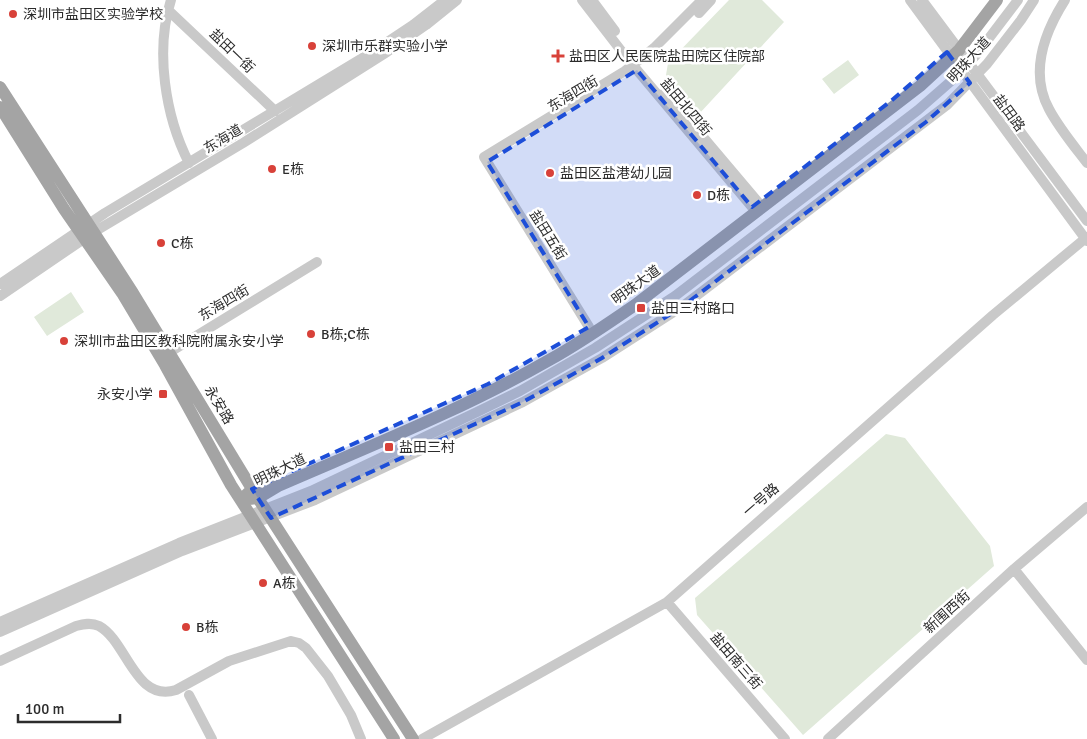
<svg xmlns="http://www.w3.org/2000/svg" width="1087" height="739" font-family="Signika,'Noto Sans SC',sans-serif">
<style>
.green{fill:#e0e9da}
.lines{fill:none;stroke-linecap:round;stroke-linejoin:round}
.minor{stroke:#c9c9c9;stroke-width:10}
.major{stroke:#a4a4a4;stroke-width:12}
.marked{fill:#1d4ed8;fill-opacity:0.2;stroke:#1d4ed8;stroke-width:4;stroke-dasharray:10 6;stroke-linejoin:round}
.poi-dot{fill:#d84139;stroke:#fff;stroke-width:2}
.labels{text-anchor:middle;dominant-baseline:central;stroke-width:5;stroke-linejoin:round;paint-order:stroke}
.poi-label{font-size:14px;fill:#2c2c2c;stroke:#fff;text-anchor:start}
.street-label{font-size:14px;fill:#2c2c2c;stroke:#fff}
</style>
<rect width="100%" height="100%" fill="#fff"/>
<path class="green" d="M729,0H762L784,22L699,114L666,75L668,63Z
M848,60L859,75L834,94L822,79Z
M71,292L84,312L47,336L34,317Z
M886,434L905,438L990,546L994,566L803,735L697,615L695,598Z"/>
<g class="lines">
<path class="minor" d="M171,0C155,50 165,116 189,163
M582,0L626,57L752,207
M592,0L615,31
M910,0L1087,241
M922,0L1087,221
M1065,0C1044,33 1029,72 1049,109C1059,128 1074,146 1087,163
M169,11L275,111
M699,13L711,0
M665,92L758,202
M0,284L105,213L374,51L413,25L445,0
M0,296L94,232L243,143L387,52L426,25L457,0
M589,327L484,157L625,71L654,48L702,0
M170,352L317,262
M1014,569L1087,660
M667,602L785,739
M0,622L179,543L311,491L477,412L520,391L595,348L675,296L918,110L958,75L977,54L1018,0
M0,632L182,551L315,500L523,402L602,358L683,306L947,105L987,64L1021,20L1034,0
M0,661L76,626C83,624 91,622 99,626C127,641 135,703 176,690L229,661L291,641L299,643L306,648L328,676L351,715L361,739
M189,695L212,739
M422,739L667,602L993,315L1087,237
M828,739L1014,569L1087,507"/>
<path class="major" d="M0,87L133,293L252,489L413,739
M0,107L64,209L122,293L165,365L231,485L394,739
M241,500L258,498L278,486C370,446 464,409 551,359C580,343 607,324 635,305L920,86L959,50L997,0
M241,500L252,489L279,477"/>
</g>
<path class="marked" d="M947,52L970,83L926,122L683,306L602,358L523,402L271,518L252,489L488,384L589,327L487,162L637,70L752,207L891,101Z"/>
<g class="poi-dot">
<circle cx="13" cy="14" r="5"/>
<circle cx="312" cy="46" r="5"/>
<path d="M555.5 48.5h5v5h5v5h-5v5h-5v-5h-5v-5h5z"/>
<circle cx="272" cy="169" r="5"/>
<circle cx="550" cy="173" r="5"/>
<circle cx="697" cy="195" r="5"/>
<circle cx="161" cy="243" r="5"/>
<rect x="636" y="303" width="10" height="10" rx="2.5"/>
<circle cx="311" cy="334" r="5"/>
<circle cx="64" cy="341" r="5"/>
<rect x="158" y="389" width="10" height="10" rx="2.5"/>
<rect x="384" y="442" width="10" height="10" rx="2.5"/>
<circle cx="263" cy="583" r="5"/>
<circle cx="186" cy="627" r="5"/>
</g>
<g class="labels">
<g class="poi-label">
<text x="23" y="14">深圳市盐田区实验学校</text>
<text x="322" y="46">深圳市乐群实验小学</text>
<text x="569" y="56">盐田区人民医院盐田院区住院部</text>
<text x="282" y="169">E栋</text>
<text x="560" y="173">盐田区盐港幼儿园</text>
<text x="707" y="195">D栋</text>
<text x="171" y="243">C栋</text>
<text x="651" y="308">盐田三村路口</text>
<text x="321" y="334">B栋;C栋</text>
<text x="74" y="341">深圳市盐田区教科院附属永安小学</text>
<text x="153" y="394" text-anchor="end">永安小学</text>
<text x="399" y="447">盐田三村</text>
<text x="273" y="583">A栋</text>
<text x="196" y="627">B栋</text>
</g>
<g class="street-label">
<text transform="translate(232 51) rotate(44)">盐田一街</text>
<text transform="translate(969 60) rotate(-48)">明珠大道</text>
<text transform="translate(573 94) rotate(-31)">东海四街</text>
<text transform="translate(686 107) rotate(50)">盐田北四街</text>
<text transform="translate(1009 113) rotate(53)">盐田路</text>
<text transform="translate(223 139) rotate(-31)">东海道</text>
<text transform="translate(548 235) rotate(58)">盐田五街</text>
<text transform="translate(636 285) rotate(-36)">明珠大道</text>
<text transform="translate(224 303) rotate(-31)">东海四街</text>
<text transform="translate(219 405) rotate(59)">永安路</text>
<text transform="translate(280 470) rotate(-26)">明珠大道</text>
<text transform="translate(761 500) rotate(-41)">一号路</text>
<text transform="translate(947 612) rotate(-42)">新围西街</text>
<text transform="translate(736 661) rotate(49)">盐田南三街</text>
</g>
</g>
<path d="M18 714v8h102v-8" fill="none" stroke="#2c2c2c" stroke-width="2.5"/>
<text x="25" y="714" font-size="15" fill="#2c2c2c" stroke="#ffffff" stroke-width="4" paint-order="stroke">100 m</text>
</svg>
